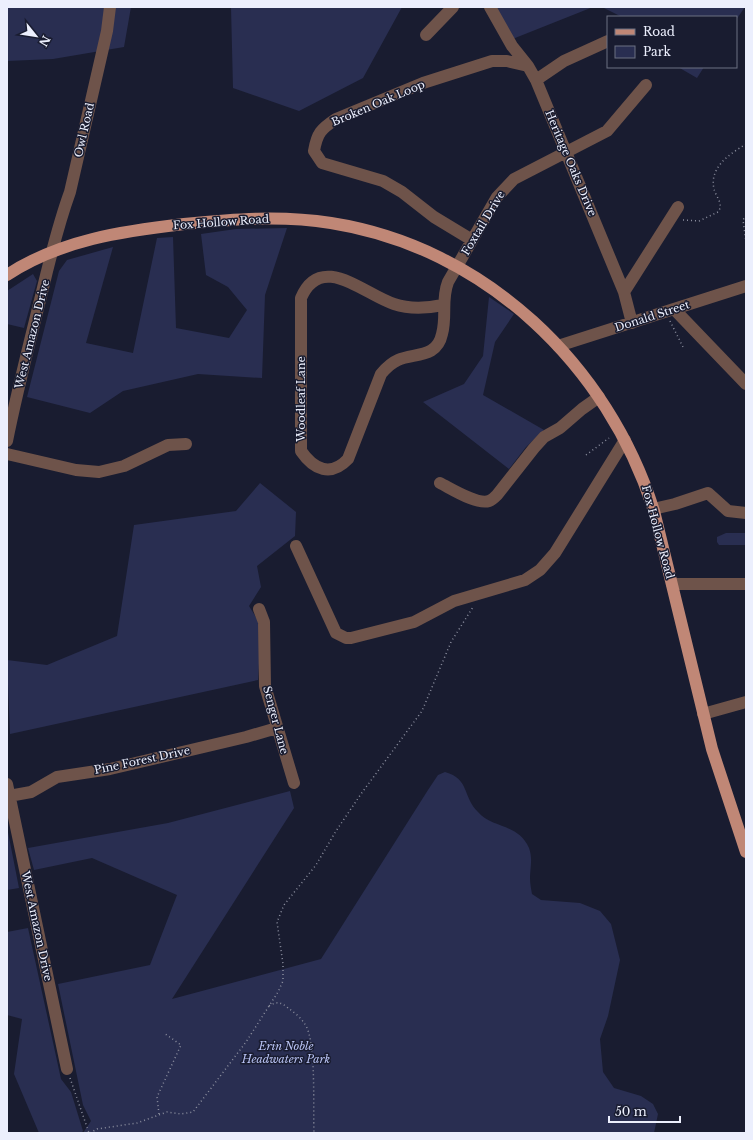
<svg xmlns="http://www.w3.org/2000/svg" width="753" height="1140" font-family="'Libre Baskerville',serif">
<style>
.green{fill:#292e51}
.lines{fill:none;stroke-linecap:round;stroke-linejoin:round}
.path{stroke:#8b8e9e;stroke-width:1.5;stroke-dasharray:1 3;stroke-linecap:butt}
.minor{stroke:#6e534a;stroke-width:12}
.major{stroke:#c08776;stroke-width:12}
.labels{text-anchor:middle;dominant-baseline:central;stroke-width:3;stroke-linejoin:round;paint-order:stroke}
.street-label{font-size:11px;fill:#eceffd;stroke:#191c30}
.park-label{font-size:11px;font-style:italic;fill:#b9c3f4;stroke:#191c30}
</style>
<rect width="100%" height="100%" fill="#191c30"/>
<path class="green" d="M7,7H131L124,47L53,59L7,61Z
M231,7H402L363,78L299,111L233,88Z
M492,7H593L510,40Z
M602,7H745L736,20V17H622Z
M678,67H704L697,78Z
M287,228L265,295L262,378L198,374L123,391L90,413L27,397L59,271L67,260L113,247L86,343L133,353L157,238L173,237L176,328L229,338L247,310L228,287L206,275L201,234L236,229Z
M33,274L37,281L24,328L7,324V291Z
M489,297L514,314L495,342L483,395L544,430L526,447L509,469L423,402L464,384L483,356Z
M260,483L296,512L295,536L257,566L261,587L249,606L259,622L260,648L258,680L10,734L7,660L47,665L117,636L134,525L236,511Z
M726,533H746V545H719L717,542V537Z
M445,772C470,779 462,796 478,812C493,829 518,823 529,848C533,859 530,868 530,878C530,883 531,889 532,894L541,900L580,903L600,911L611,924L620,960L608,1016L600,1039L603,1072L614,1088L641,1096L653,1104L658,1114L654,1133H83L91,1121L83,1105L58,984L150,965L177,895L92,858L34,870L28,848L168,823L290,791L294,808L172,999L321,959L428,790L438,775Z
M7,827L19,888L7,890Z
M28,928L61,1079L71,1092L83,1131L81,1133H39L14,1074L22,1019L7,1015V932Z"/>
<g class="lines">
<path class="path" d="M746,215L743,220L746,242
M683,220L699,221L718,212C724,204 716,197 714,189C709,167 730,154 746,144
M670,321L684,349
M586,455L609,438
M269,1006C277,1001 281,1002 288,1008C295,1013 303,1019 307,1028C316,1048 313,1109 314,1133
M70,1078L89,1133
M159,1114L157,1097L181,1045L164,1033
M90,1133L97,1129L137,1123L167,1112L181,1114L193,1112L246,1042L278,992L283,981V964L277,922L284,905L316,865L336,831L361,794L422,711L451,642L473,607"/>
<path class="minor" d="M490,7L512,46L528,66
M426,35L453,7
M608,41L564,61L536,80L624,292L632,323
M472,240L434,217L402,192L383,181L322,163L314,151C317,133 321,129 336,119L423,83L492,61H507L528,66L536,80
M624,292L678,207
M443,305C428,308 409,309 394,304C365,295 321,251 301,298V451C314,470 331,477 348,459L381,374C386,368 391,363 398,360C415,353 437,358 442,334C447,316 441,300 448,282L497,197L514,179L607,131L646,85
M674,309L746,384
M558,346L746,286
M7,441C17,391 30,341 42,292C50,258 58,225 70,192L107,31L110,7
M7,454L76,470L99,472L124,466L168,445L186,444
M440,483C452,489 477,505 489,501C492,500 495,497 497,495L534,448L544,437L560,428L582,409L599,397
M653,509L675,504L708,493L728,511L746,513
M296,546L336,633L346,638H351L414,622L454,601L525,580L540,570L555,553L625,440
M672,584H746
M259,609L264,622L265,686L294,783
M703,714L746,702
M7,784L67,1069
M9,796L31,792L57,777L110,769L246,737L277,728"/>
<path class="major" d="M7,275C60,240 123,231 184,224C234,219 281,215 331,223C485,247 608,365 654,511L712,749L746,852"/>
</g>
<g class="labels">
<g class="street-label">
<text transform="translate(378 103) rotate(-23)">Broken Oak Loop</text>
<text transform="translate(84 130) rotate(-77)">Owl Road</text>
<text transform="translate(571 163) rotate(67)">Heritage Oaks Drive</text>
<text transform="translate(221 222) rotate(-4)">Fox Hollow Road</text>
<text transform="translate(483 223) rotate(-59)">Foxtail Drive</text>
<text transform="translate(652 316) rotate(-18)">Donald Street</text>
<text transform="translate(32 334) rotate(-76)">West Amazon Drive</text>
<text transform="translate(301 399) rotate(-90)">Woodleaf Lane</text>
<text transform="translate(658 532) rotate(75)">Fox Hollow Road</text>
<text transform="translate(276 720) rotate(75)">Senger Lane</text>
<text transform="translate(142 760) rotate(-12)">Pine Forest Drive</text>
<text transform="translate(37 926) rotate(78)">West Amazon Drive</text>
</g>
<g class="park-label">
<text x="286" y="1046">Erin Noble<tspan x="286" dy="13">Headwaters Park</tspan></text>
</g>
</g>
<rect width="753" height="1140" fill="none" stroke="#eceffd" stroke-width="16"/>
<rect x="607" y="16" width="130" height="52" fill="#191c30" stroke="#6d7082"/>
<rect x="615" y="29" width="20" height="6" fill="#c08776" stroke="#6d7082"/>
<text x="643" y="36" font-size="12" fill="#eceffd">Road</text>
<rect x="615" y="46" width="20" height="12" fill="#292e51" stroke="#6d7082"/>
<text x="643" y="56" font-size="12" fill="#eceffd">Park</text>
<g transform="translate(36 36) rotate(120)" stroke="#191c30" stroke-width="3" paint-order="stroke">
<path d="M0-3L7 15L0 10L-7 15Z" fill="#eceffd"/>
<text y="-6" font-size="11" font-weight="bold" text-anchor="middle" fill="#eceffd">N</text>
</g>
<path d="M609 1116v6h71v-6" fill="none" stroke="#eceffd" stroke-width="2"/>
<text x="615" y="1116" font-size="12" fill="#eceffd" stroke="#191c30" stroke-width="3" paint-order="stroke">50 m</text>
</svg>
